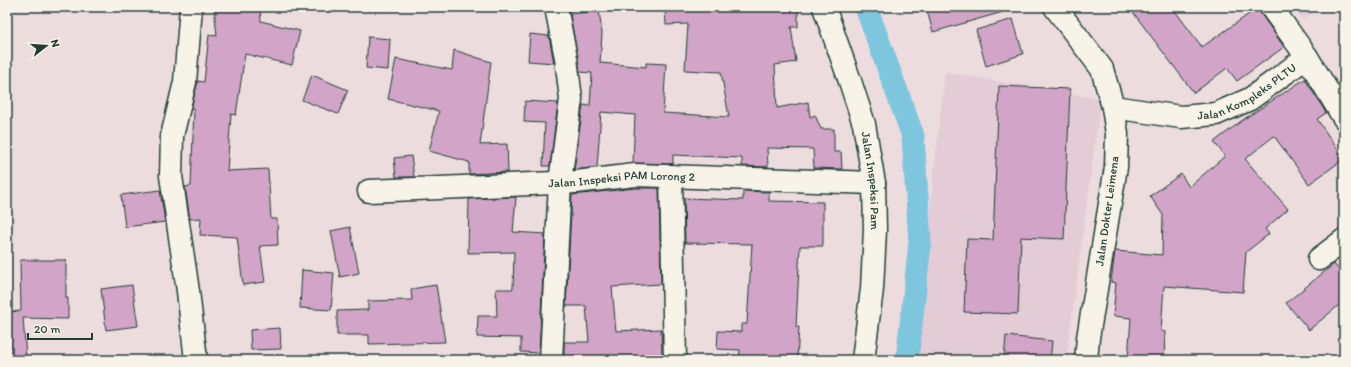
<svg xmlns="http://www.w3.org/2000/svg" width="1351" height="367" font-family="Itim,sans-serif">
<style>
.built{fill:#e4ccd7}
.lines{fill:none;stroke-linecap:round;stroke-linejoin:round}
.canal{stroke:#7ec5de;stroke-width:23}
.building{fill:#d2a5c8;stroke:#1f3d34}
.minor-casing{stroke:#1f3d34;stroke-width:25}
.major-casing{stroke:#1f3d34;stroke-width:25}
.minor{stroke:#f7f3e8;stroke-width:22}
.major{stroke:#f7f3e8;stroke-width:22}
.labels{text-anchor:middle;dominant-baseline:central;stroke-width:4;stroke-linejoin:round;paint-order:stroke}
.street-label{font-size:12px;fill:#1f3d34;stroke:#f7f3e8}
</style>
<rect width="100%" height="100%" fill="#ecdcde"/>
<filter id="ink" filterUnits="userSpaceOnUse"><feTurbulence type="fractalNoise" baseFrequency=".025" numOctaves="2"/><feDisplacementMap in="SourceGraphic" scale="8" xChannelSelector="R" yChannelSelector="G"/><feConvolveMatrix kernelMatrix="1 2 1 2 8 2 1 2 1" color-interpolation-filters="sRGB"/></filter>
<g filter="url(#ink)">
<path class="built" d="M1293,7H1320L1303,20Z
M945,72L1101,99L1066,360H913Z"/>
<g class="lines">
<path class="canal" d="M866,7L913,136L920,243L907,360"/>
</g>
<path class="building" d="M214,7H260L261,21L300,31L292,65L245,54L236,115L231,114L227,171L268,169L271,219H277L278,245L260,246L265,282L243,285L237,237L200,235L201,218L190,219L185,187L191,186L194,109H191L198,81L204,82L209,35L217,36Z
M665,7H798V27H791L796,62L775,65L777,108L808,102L810,117L815,115L821,129H834V152H841L842,169L814,168L813,149L767,148L768,167L742,166V158L673,155V164L633,163L635,115L601,112L597,167L574,170L583,105L590,106L592,73L580,72L570,14L599,11L602,33L600,63L646,67V63L666,64L663,113L729,117L721,72L685,70L688,24L666,25Z
M926,7H1003V12L933,32Z
M1129,7H1172L1202,47L1259,7L1261,14L1284,47L1237,81L1227,68L1194,93Z
M1013,19L1023,54L986,66L976,30Z
M530,34L549,36L554,63L528,61Z
M368,37L390,39L388,70L366,68Z
M454,50L491,62L480,145L507,144L508,172L469,174V162L429,151L439,111L388,99L396,59L452,70Z
M312,75L348,90L338,114L302,100Z
M1305,79L1326,113L1317,119L1344,159L1309,184L1274,136L1245,159L1288,209L1265,229L1269,234L1246,252L1243,292L1164,286L1161,331L1165,332L1164,360L1128,358L1131,318L1113,316L1116,283L1111,282L1115,251L1162,255L1163,215L1150,196L1181,174L1189,187L1225,156L1214,142L1244,119Z
M999,86L1070,89L1064,239L1021,237L1018,314L964,312L967,239L993,240Z
M525,101L558,103L550,166H543L545,123L524,122Z
M411,156L414,177H396L394,158Z
M636,188H659L661,284L612,287L616,331L661,329L662,355L636,360H564V342H589L586,306H566L572,195Z
M160,190L165,222L125,227L121,195Z
M743,191L769,192V201L823,202V246H800L796,327H799L797,360H739L740,350L717,349L718,331L741,332V324H747L752,244L685,243L684,198L743,200Z
M516,197L513,232L545,234L539,353L521,352V338L477,337L478,316H497L496,289H513L514,252L468,253L469,199Z
M350,227L359,273L340,277L331,231Z
M20,260H66V298H68V319L23,318L26,357L7,358V312L21,311Z
M1334,264L1344,276V301L1309,330L1286,303Z
M302,270L334,273L331,310L300,308Z
M132,285L138,326L106,330L101,289Z
M436,285L445,342L369,344V335H337V311L368,310V301L412,300L411,289Z
M280,328L281,349L251,350L250,330Z
M1006,336L1052,341L1050,360H1004Z"/>
<g class="lines">
<defs>
<g id="minor">
<path d="M191,7L185,82L172,136L171,176L188,291L196,360"/>
<path d="M1271,7L1307,57"/>
<path id="s1" d="M1113,107L1181,117L1216,114L1250,99L1307,57L1344,118"/>
<path d="M671,176L675,360"/>
<path id="s2" d="M369,191L576,182L635,175L874,183"/>
<path d="M1319,259L1344,240"/>
<path d="M551,360L560,182L571,99L566,58L556,7"/>
</g>
<g id="major">
<path id="s3" d="M824,7L850,81L864,124L874,183L875,230L872,289L863,360"/>
<path d="M1055,7L1102,69L1113,107L1117,134L1116,167L1088,338L1086,360"/>
</g>
</defs>
<use href="#minor" class="minor-casing"/>
<use href="#major" class="major-casing"/>
<use href="#minor" class="minor"/>
<use href="#major" class="major"/>
</g>
</g>
<g class="labels">
<g class="street-label">
<text stroke="none"><textPath href="#s1" startOffset="141">Jalan Kompleks PLTU</textPath></text>
<text stroke="none"><textPath href="#s2" startOffset="253">Jalan Inspeksi PAM Lorong 2</textPath></text>
<text stroke="none"><textPath href="#s3" startOffset="181">Jalan Inspeksi Pam</textPath></text>
<text transform="translate(1107 211) rotate(-82)">Jalan Dokter Leimena</text>
</g>
</g>
<rect width="1351" height="367" fill="none" stroke="#f7f3e8" stroke-width="24"/>
<rect x="12" y="12" width="1327" height="343" fill="none" stroke="#1f3d34" stroke-width="1.5" filter="url(#ink)"/>
<g transform="translate(46 46) rotate(73)" stroke="#f7f3e8" stroke-width="3" paint-order="stroke">
<path d="M0-3L7 15L0 10L-7 15Z" fill="#1f3d34"/>
<text y="-6" font-size="11" font-weight="bold" text-anchor="middle" fill="#1f3d34">N</text>
</g>
<path d="M28 333v6h64v-6" fill="none" stroke="#1f3d34" stroke-width="2"/>
<text x="34" y="333" font-size="12" fill="#1f3d34" stroke="#f7f3e8" stroke-width="3" paint-order="stroke">20 m</text>
</svg>
